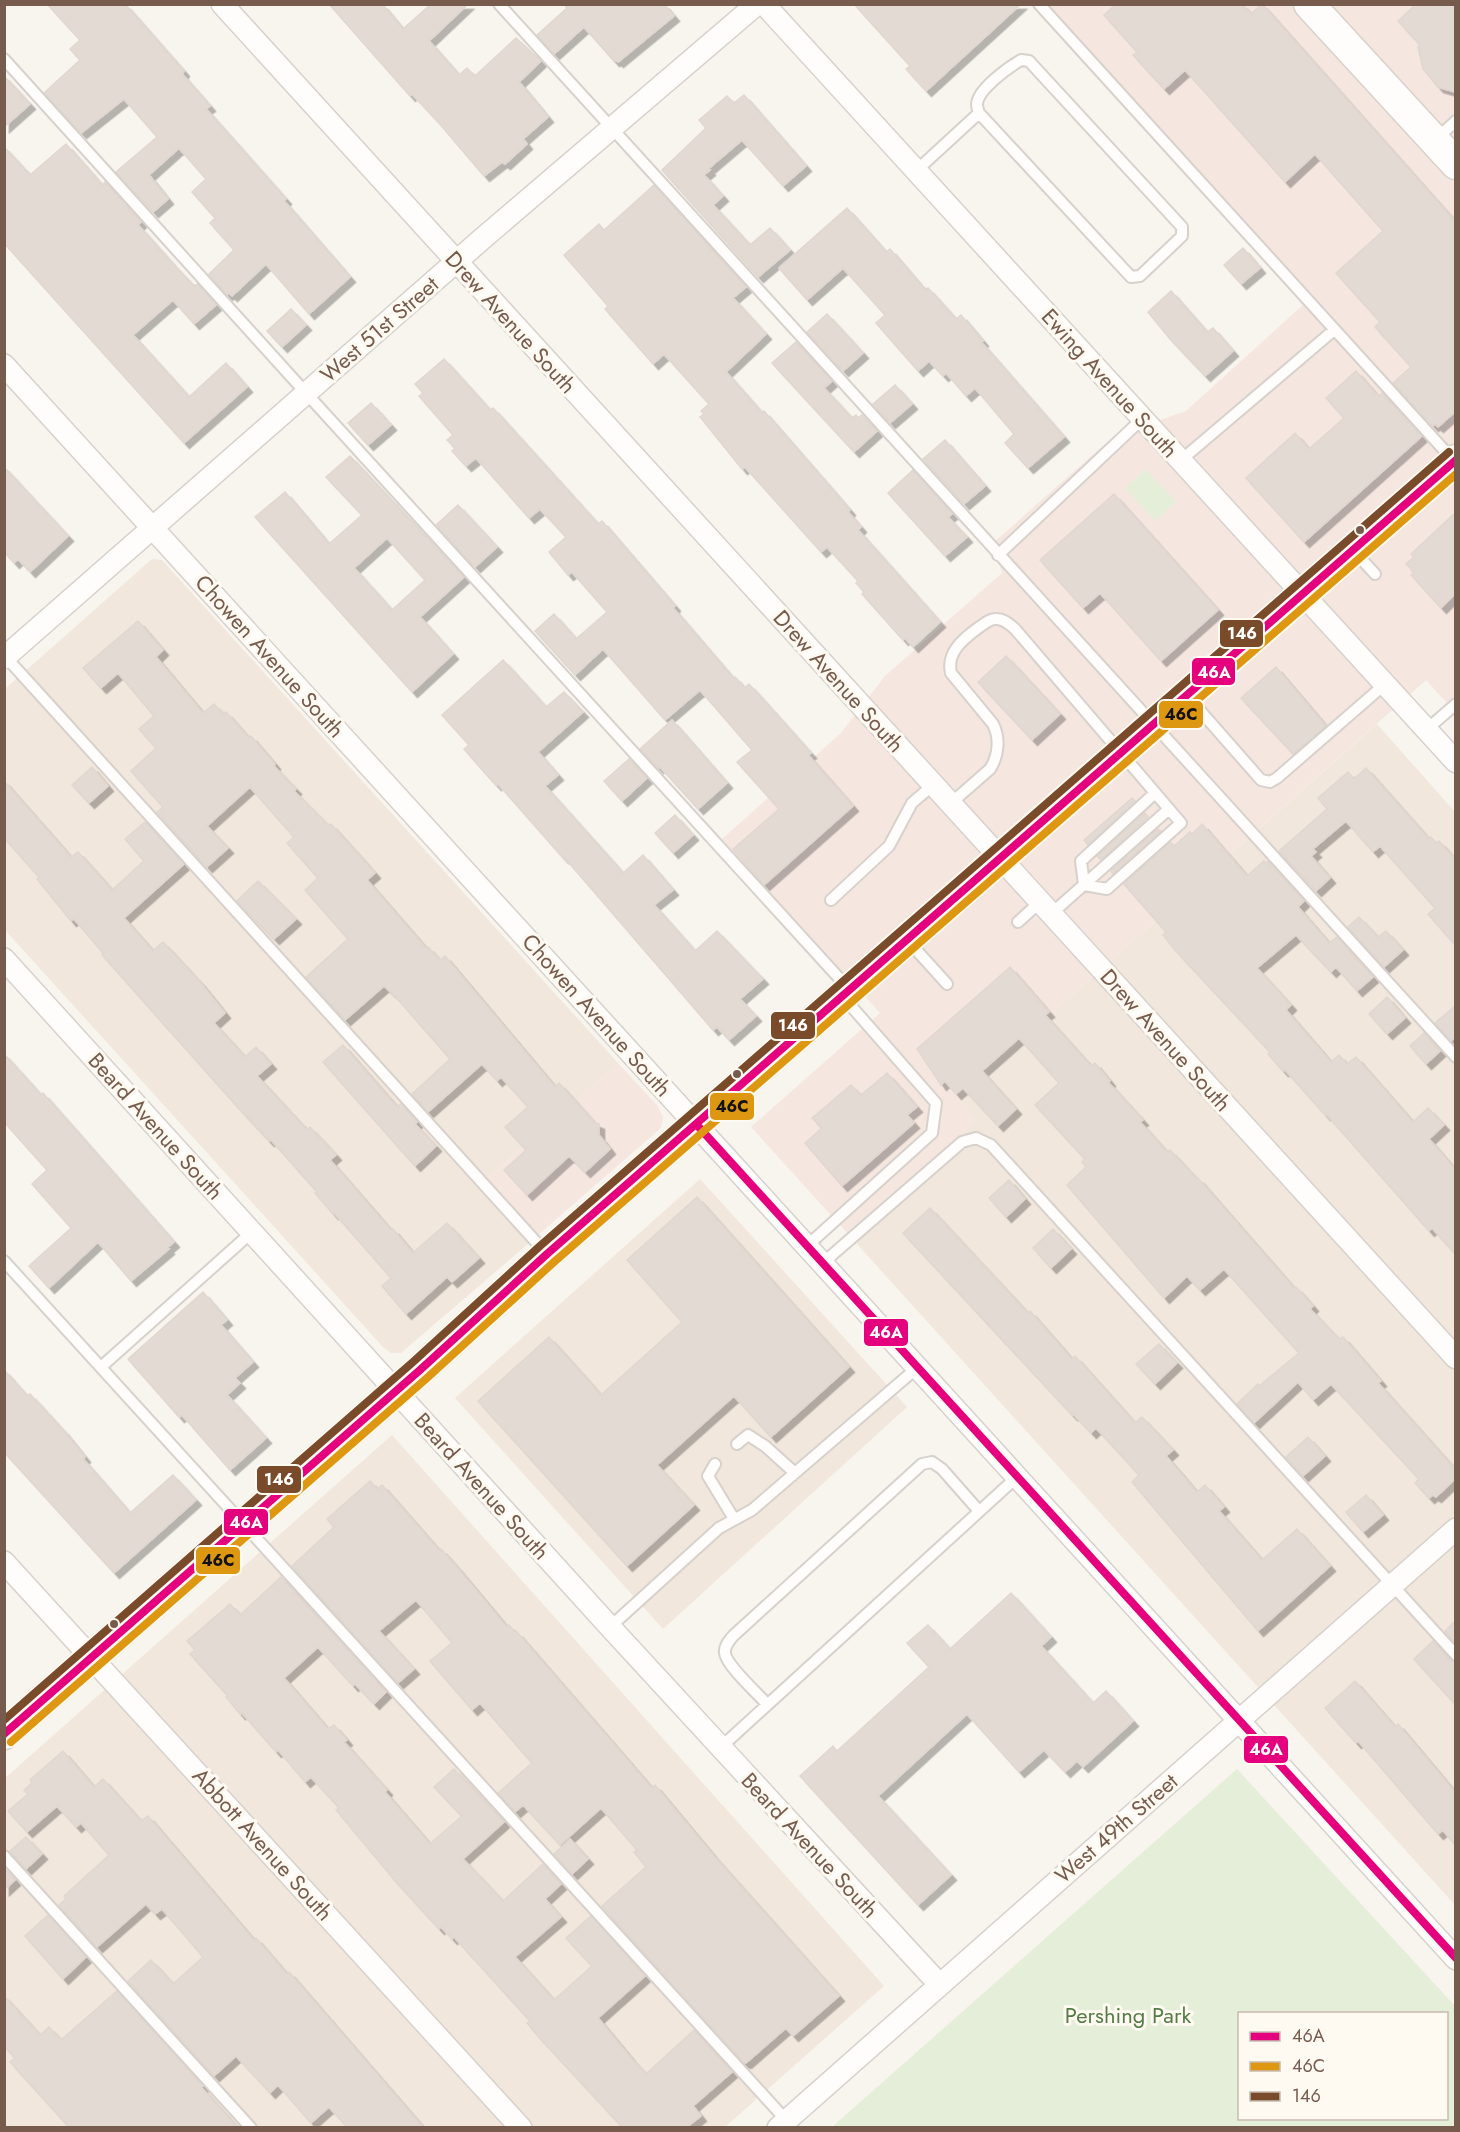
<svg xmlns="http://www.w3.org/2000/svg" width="1460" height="2132" font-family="Jost,sans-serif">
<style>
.residential{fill:#f1e7dc}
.commercial{fill:#f5e7e0}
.green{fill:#e5eed9;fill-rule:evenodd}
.building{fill:#e3dad3;stroke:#e1d7d0;stroke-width:1.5;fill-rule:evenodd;filter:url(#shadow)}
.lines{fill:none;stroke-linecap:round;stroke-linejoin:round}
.service-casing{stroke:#d7d1cc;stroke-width:14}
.minor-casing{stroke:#d7d1cc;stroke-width:24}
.secondary-casing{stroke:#d8d1ca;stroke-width:33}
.service{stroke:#fefdfc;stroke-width:10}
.minor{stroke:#fefdfc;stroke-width:21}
.secondary{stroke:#fefdfc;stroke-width:30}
.bus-1-casing{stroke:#fef9f1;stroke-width:12}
.bus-2-casing{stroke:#fef9f1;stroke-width:12}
.bus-3-casing{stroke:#fef9f1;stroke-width:12}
.bus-1{stroke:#e5007d;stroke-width:8}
.bus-2{stroke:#dd9710;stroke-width:8}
.bus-3{stroke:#7a4b2a;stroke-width:8}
.bus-dot{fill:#775c4e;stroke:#fef9f1;stroke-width:2}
.labels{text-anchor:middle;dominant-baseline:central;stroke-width:6;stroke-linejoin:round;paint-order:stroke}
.street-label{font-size:22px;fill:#775c4e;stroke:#fef9f1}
.park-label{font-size:22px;fill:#557c46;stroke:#fef9f1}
.line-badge{stroke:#fef9f1;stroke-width:2}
.badge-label{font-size:16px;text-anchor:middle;font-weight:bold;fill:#fff}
.pale-badge-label{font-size:16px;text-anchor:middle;font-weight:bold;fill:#111}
</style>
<defs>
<filter id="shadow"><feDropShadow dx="5.5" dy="5.5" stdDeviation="0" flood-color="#0004"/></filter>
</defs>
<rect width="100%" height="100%" fill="#f8f4ee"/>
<path class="residential" d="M152,559L162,560L618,1063L478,1186L530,1242L401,1353H391L384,1348L5,930V689Z
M1377,724L1455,812V1905L848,1234L976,1120L957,1097Z
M700,1179L907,1407L663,1629L455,1398Z
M392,1435L884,1986L725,2127H5L4,1779Z"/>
<path class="commercial" d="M1048,5H1455V712L1426,680L957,1097L977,1120L848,1234L751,1127L880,1013L722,839L841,733L885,676L1002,573L993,543L1114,436L1186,411L1304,304Z
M618,1063L657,1105L663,1117L661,1128L530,1242L478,1186Z"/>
<path class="green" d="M1146,469L1176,502L1155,521L1125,488Z
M1237,1769L1455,2006V2127H832ZM1240,2014H1446V2118H1240Z"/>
<path class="building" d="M47,4H125L184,71L182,74L210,106L206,109L286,199L284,201L350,277L309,314L266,264L232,296L229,293L227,295L209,274L234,250L210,223L215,218L192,192L206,179L179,148L149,175L168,199L153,212L116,172L157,137L124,99L81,133L44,93L80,60L70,49L80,40Z
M329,4H382L403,29L431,4H468L429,41L459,75L467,68L475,76L516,38L541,61L519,82L548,117L523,139L527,144L505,164L502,162L484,176L439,123L412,94L410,96Z
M564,4H664L674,16L618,62L616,60L614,61L584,27L554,54L537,35L567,8Z
M854,4H1021L926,91L906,69L910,66Z
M1116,4H1242L1251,14L1262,4L1455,221V412L1438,427L1435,424L1433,426L1393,383L1411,367L1375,327L1380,322L1336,273L1383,231L1315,154L1285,182L1185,70L1164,89L1133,55L1137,52L1104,15Z
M1416,4H1455V92L1438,87L1423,69L1418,47L1420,45L1398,21Z
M4,76L30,104L4,127Z
M744,95L806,166L783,186L742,140L708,169L710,170L704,175L723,196L713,205L750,245L770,228L790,250L758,277L662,170L706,128L699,120L727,96L734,103Z
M66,144L102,185L105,182L141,222L138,225L172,263L194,286L198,284L216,305L194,324L173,300L133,335L189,397L226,363L247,387L184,443L4,243V147L30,175Z
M654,185L746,287L733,298L766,334L726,372L762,413L764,411L850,510L848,512L861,527L858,530L940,622L913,647L905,638L903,640L862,594L864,592L856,583L858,581L827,547L821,552L745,467L742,469L700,417L704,414L701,411L709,404L664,354L653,364L605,309L608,306L564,255L599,224L604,230Z
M847,208L886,252L890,249L920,284L926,289L928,288L956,319L961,315L983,341L981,342L1064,437L1028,468L1005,443L1014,434L975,388L966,396L946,373L943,376L929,361L918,371L876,323L885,315L843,268L807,300L779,268Z
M1243,248L1260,268L1241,284L1224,265Z
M1171,291L1207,332L1213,328L1233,351L1205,376L1170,339L1148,312Z
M291,309L306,325L282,347L267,331Z
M827,314L863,353L843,371L807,332Z
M796,342L832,381L824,388L852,418L856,415L858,418L862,415L877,431L854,452L772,363Z
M444,359L490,410L493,408L598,524L602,521L675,606L673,608L733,678L735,677L745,688L749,684L811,753L808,755L853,806L764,885L733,849L779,809L737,762L752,750L700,690L665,720L603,649L575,675L535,631L554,614L576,639L607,612L572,572L568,575L549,552L566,537L540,509L529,518L476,458L466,466L452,451L455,448L447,440L453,435L419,396L423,393L415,384Z
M1356,371L1379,397L1382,393L1422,436L1304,542L1246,478L1295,433L1309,449L1344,418L1326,398Z
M895,385L912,404L890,423L873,404Z
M371,403L391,425L368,445L348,423Z
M945,440L985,486L964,504L923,459Z
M350,456L464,577L420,617L453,654L412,692L255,517L285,492L329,544L362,515L326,477ZM387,538L425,580L392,610L354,568Z
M4,467L68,536L30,572L18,559L14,563L4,552Z
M913,470L952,514L948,517L967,537L945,556L888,493Z
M1114,494L1218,610L1161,661L1100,593L1083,608L1040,560Z
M458,505L497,547L475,567L436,525Z
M1455,513V594L1441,608L1411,575L1414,572L1406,564L1414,557L1411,554Z
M138,621L163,650L156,657L203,713L214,704L223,714L226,712L249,738L251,736L275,764L274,766L296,789L294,791L329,826L331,824L375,873L367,880L426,948L428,947L440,960L445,956L555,1087L559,1083L594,1122L599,1124V1135L610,1149L585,1172L569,1156L527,1195L504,1170L526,1150L505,1127L528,1107L501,1077L497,1081L482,1064L428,1112L412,1094L450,1059L396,997L384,986L345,1020L306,977L348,939L305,890L318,878L287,843L294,837L250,787L207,826L228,848L207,867L157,812L163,807L131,771L156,748L139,729L154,716L118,673L101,688L83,668Z
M1006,656L1060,714L1032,740L978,682Z
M503,660L546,707L564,692L583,712L538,752L558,775L545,786L623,873L643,855L673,890L654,905L695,951L717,931L763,979L740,999L756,1016L729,1040L717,1027L713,1030L564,857L563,858L498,784L496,785L484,772L464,749L469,745L442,715Z
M1276,667L1326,726L1293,754L1241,698Z
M672,720L727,783L698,809L660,767L658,768L640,749Z
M629,759L647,778L622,801L604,781Z
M92,767L108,786L89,803L72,785Z
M1366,768L1429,839L1431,837L1436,843L1439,841L1455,859V945L1428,914L1435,908L1380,846L1373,852L1346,821L1313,849L1316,852L1311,856L1330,878L1316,891L1279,851L1327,809L1318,798L1348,772L1354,779Z
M4,781L71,857L78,852L112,890L144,861L125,839L145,822L184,864L124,918L153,951L163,942L200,982L225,1013L214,1023L245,1057L256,1047L271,1064L257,1076L307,1130L310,1127L336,1155L330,1160L391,1230L393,1229L413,1253L447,1223L479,1258L452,1282L447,1277L406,1314L382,1286L391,1278L335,1214H333L315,1193L317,1192L271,1140L269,1141L242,1112L102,955L103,953L74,919L71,921L37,879L39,877L4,838Z
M1132,798L1135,801L1088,845L1084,840Z
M1145,813L1148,817L1101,860L1097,856Z
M675,815L693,835L673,853L655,833Z
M1202,824L1247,876L1264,861L1265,863L1268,861L1304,901L1298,907L1329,943L1337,937L1373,977L1357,991L1336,967L1331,972L1296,935L1257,968L1291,1005L1286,1010L1331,1062L1339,1055L1347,1064L1356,1057L1413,1122L1428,1108L1444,1125L1429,1139L1455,1169V1254L1432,1228L1429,1231L1326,1114L1325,1115L1285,1070L1283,1071L1268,1054L1270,1052L1175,950L1163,935L1166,932L1124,884L1170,842L1174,846L1190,832L1192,834Z
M1158,829L1161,831L1113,874L1111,871Z
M258,881L296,919L274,939L237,901Z
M1359,917L1378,937L1386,931L1403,950L1384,967L1348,927Z
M1010,967L1049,1012L1045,1015L1091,1066L1095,1063L1110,1081L1108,1082L1143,1120L1140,1122L1167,1152L1170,1150L1197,1179L1198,1178L1294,1288L1296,1287L1313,1306L1310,1309L1339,1339L1343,1337L1381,1381L1378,1383L1455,1469V1479L1436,1497L1433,1495L1429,1498L1415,1483L1419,1479L1331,1384L1313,1400L1298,1382L1254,1423L1237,1404L1258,1384L1259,1386L1299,1353L1224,1269L1200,1290L1187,1276L1164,1298L1067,1185L1086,1167L1082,1162L1085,1159L1035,1105L1059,1083L1019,1038L982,1071L1016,1109L998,1126L963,1088L956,1094L945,1081L941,1085L917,1049Z
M1387,997L1405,1018L1387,1034L1369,1014Z
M1455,1006V1037L1451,1041L1435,1023Z
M1424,1033L1440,1051L1426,1064L1410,1046Z
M343,1045L397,1107L401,1104L417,1122L415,1124L436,1146L415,1166L323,1062Z
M4,1054L41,1095L43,1093L174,1242L167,1248L169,1249L131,1281L98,1242L49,1288L29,1266L71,1228L32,1184L47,1170L4,1122Z
M887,1073L917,1107L907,1115L914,1123L842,1186L805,1143L822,1128L812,1118L851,1085L861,1095Z
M1009,1180L1025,1199L1006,1217L989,1198Z
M697,1197L849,1367L771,1437L734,1396L657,1465L694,1505L627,1566L478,1401L549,1337L601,1395L682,1322L627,1260Z
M930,1208L1028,1313L1030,1311L1072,1359L1075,1356L1135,1423L1142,1417L1173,1450L1166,1456L1197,1492L1205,1485L1224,1507L1219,1511L1262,1560L1297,1529L1330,1566L1258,1631L1132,1482L1139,1475L1096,1428L1091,1433L1073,1414L1072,1415L903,1233Z
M1053,1229L1071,1249L1051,1268L1033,1248Z
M203,1292L227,1320L221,1325L253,1362L235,1378L240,1383L227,1395L266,1438L230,1470L182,1415L179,1417L128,1359Z
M1159,1344L1177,1363L1155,1384L1136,1364Z
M4,1370L27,1396L30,1394L64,1431L85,1457L83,1459L130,1513L173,1475L196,1500L114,1573L4,1452Z
M1308,1437L1325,1456L1303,1476L1286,1457Z
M370,1481L377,1489L382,1485L439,1550L441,1549L457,1567L507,1627L509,1625L516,1633L517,1632L652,1788L655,1785L714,1856L839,1996L793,2036L786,2028L746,2063L743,2062L602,1906L646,1867L634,1852L637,1850L601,1808L560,1845L523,1805L515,1812L498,1793L532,1763L480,1703L472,1710L430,1661L452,1643L416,1600L379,1631L414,1669L398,1683L292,1566L334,1527L327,1519Z
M1366,1495L1383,1515L1363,1532L1346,1512Z
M281,1577L386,1692L374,1704L355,1684L353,1686L318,1647L284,1678L328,1729L334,1725L347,1740L344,1742L387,1790L385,1792L430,1844L462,1816L434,1787L454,1769L504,1822L463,1859L503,1901L543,1864L561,1884L545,1899L561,1917L515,1957L554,2000L592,1966L566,1938L591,1916L645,1976L598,2018L632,2059L646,2074L694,2030L732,2072L693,2106L701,2116L687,2127H622L536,2034L527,2023L530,2021L454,1937L452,1939L441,1927L439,1929L396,1882L336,1810L339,1808L311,1777L305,1782L278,1750L276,1752L242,1713L240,1714L226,1697L227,1695L190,1654L195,1650L187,1641L230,1604L240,1615Z
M1011,1593L1051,1637L1041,1646L1093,1703L1106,1691L1133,1721L1083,1767L1077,1761L1065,1772L1044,1750L1019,1772L967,1714L878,1796L951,1875L918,1905L800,1776L833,1746L837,1751L929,1667L907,1643L928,1625L950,1649Z
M1455,1621V1643L1445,1631Z
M1433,1641L1450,1660L1455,1662V1704L1414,1659Z
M1355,1681L1395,1727L1398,1724L1455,1792V1845L1443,1830L1438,1834L1358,1741L1356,1743L1325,1708Z
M63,1751L94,1787L103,1779L141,1821L148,1816L254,1940L256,1938L287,1974L289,1972L423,2127H347L329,2107L311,2123L278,2085L270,2093L236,2056L214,2076L128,1981L151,1960L173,1984L203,1957L162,1909L155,1914L146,1904L97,1947L59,1905L66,1899L64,1896L109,1855L81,1823L76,1827L57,1806L27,1832L8,1811L28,1794L24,1790L32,1783L30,1780Z
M26,1837L42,1854L26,1869L10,1851Z
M570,1839L588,1859L572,1874L554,1854Z
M4,1868L15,1880L4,1890Z
M48,1915L86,1957L63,1979L25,1936Z
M117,1991L203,2086L201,2087L237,2127H69L10,2062L15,2058L4,2046V1996L40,2035L49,2027L61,2040Z"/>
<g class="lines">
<defs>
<path id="service" d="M499,4L1456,1057
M1039,4L1454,461
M4,59L306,393L849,989
M1436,139L1456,121
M916,171L979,113L1131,277L1140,276L1182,236V227L1029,61L1021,60C1009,67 978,89 977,104C977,107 978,110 979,113
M1180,461L1334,330
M1355,552L1375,574
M998,555L1142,419
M4,655L547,1254
M1189,698L1261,780L1270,782L1277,778L1384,685
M1426,730L1456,704
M1155,793L1081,861L1084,885L1107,889L1181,823L1169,809
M950,804L990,769C999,755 1000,738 993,724L951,673C946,653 963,639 978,628C983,625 989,619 995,619C1003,618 1009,624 1015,629L1169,809L1051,914
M831,900L889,846L912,803L933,785
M1018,922L1040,902
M909,942L947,984
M808,1245L932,1133L936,1103L844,998
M4,1261L786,2120
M824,1262L962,1142L976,1138L991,1145L1456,1655
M101,1367L252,1232
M737,1444L748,1435L765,1446L795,1473
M715,1464L708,1476L734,1519
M610,1627L719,1528L752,1510L918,1367
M767,1704C758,1694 726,1665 725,1653C724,1646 729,1641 733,1636L922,1464L932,1462L942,1469L979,1511
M720,1748L1017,1477
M4,1856L251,2128"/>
<path id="minor" d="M222,4L1456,1358
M764,4L1456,762
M4,365L1456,1959
M4,658L482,239L757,4
M4,959L610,1627L939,1984
M4,1562L521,2128
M778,2128L1456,1529"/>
<path id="secondary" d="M1309,4L1456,164
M4,1734L420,1370L547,1254L1456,460"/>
</defs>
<use href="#service" class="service-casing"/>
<use href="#minor" class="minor-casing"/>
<use href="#secondary" class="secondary-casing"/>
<use href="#service" class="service"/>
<use href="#minor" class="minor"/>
<use href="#secondary" class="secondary"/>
<defs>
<path id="bus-1" d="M696,1124L1456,1958
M4,1734L420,1370L547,1254L1456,460"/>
<path id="bus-2" d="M11,1742L427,1378L554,1262L1456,474"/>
<path id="bus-3" d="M4,1720L413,1362L540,1246L1449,452"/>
</defs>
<use href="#bus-1" class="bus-1-casing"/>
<use href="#bus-2" class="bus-2-casing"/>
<use href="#bus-3" class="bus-3-casing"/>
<use href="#bus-1" class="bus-1"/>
<use href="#bus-2" class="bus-2"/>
<use href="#bus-3" class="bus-3"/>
</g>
<g class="bus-dot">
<circle cx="1360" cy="530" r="5"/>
<circle cx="737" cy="1074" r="5"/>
<circle cx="114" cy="1624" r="5"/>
</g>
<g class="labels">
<g class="street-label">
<text transform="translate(511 322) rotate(48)">Drew Avenue South</text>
<text transform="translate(379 329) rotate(-41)">West 51st Street</text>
<text transform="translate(1110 383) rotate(48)">Ewing Avenue South</text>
<text transform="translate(270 656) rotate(48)">Chowen Avenue South</text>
<text transform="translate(839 681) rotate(48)">Drew Avenue South</text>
<text transform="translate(597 1015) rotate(48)">Chowen Avenue South</text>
<text transform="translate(1166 1040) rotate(48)">Drew Avenue South</text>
<text transform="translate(156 1126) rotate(48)">Beard Avenue South</text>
<text transform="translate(482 1486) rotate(48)">Beard Avenue South</text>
<text transform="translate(1116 1828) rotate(-41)">West 49th Street</text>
<text transform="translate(263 1844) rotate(48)">Abbott Avenue South</text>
<text transform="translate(810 1845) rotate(47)">Beard Avenue South</text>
</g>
<g class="park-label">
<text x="1128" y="2015">Pershing Park</text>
</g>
</g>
<g class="line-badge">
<rect x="1219" y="619" width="45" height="29" rx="6" fill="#7a4b2a"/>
<rect x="1191" y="657" width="45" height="29" rx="6" fill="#e5007d"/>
<rect x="1158" y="700" width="46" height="29" rx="6" fill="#dd9710"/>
<rect x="770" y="1011" width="46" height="29" rx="6" fill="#7a4b2a"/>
<rect x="709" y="1092" width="46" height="29" rx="6" fill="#dd9710"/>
<rect x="863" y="1318" width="46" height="29" rx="6" fill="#e5007d"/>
<rect x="256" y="1465" width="46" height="29" rx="6" fill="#7a4b2a"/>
<rect x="223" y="1508" width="46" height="28" rx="6" fill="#e5007d"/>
<rect x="195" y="1546" width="46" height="29" rx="6" fill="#dd9710"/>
<rect x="1243" y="1735" width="46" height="29" rx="6" fill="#e5007d"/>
</g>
<g class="badge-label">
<text x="1242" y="639">146</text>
<text x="1214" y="678">46A</text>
<text x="793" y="1031">146</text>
<text x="886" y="1338">46A</text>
<text x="279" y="1485">146</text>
<text x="246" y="1528">46A</text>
<text x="1266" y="1755">46A</text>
</g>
<g class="pale-badge-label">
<text x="1181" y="720">46C</text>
<text x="732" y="1112">46C</text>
<text x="218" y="1566">46C</text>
</g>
<rect width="1460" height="2132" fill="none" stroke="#775c4e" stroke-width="12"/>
<rect x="1238" y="2012" width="210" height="108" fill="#fef9f1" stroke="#c8bab0" stroke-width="1.5"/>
<rect x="1250" y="2032" width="30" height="9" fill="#e5007d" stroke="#c8bab0" stroke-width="1.5"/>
<text x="1292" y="2042" font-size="18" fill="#775c4e">46A</text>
<rect x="1250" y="2062" width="30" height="9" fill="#dd9710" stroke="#c8bab0" stroke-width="1.5"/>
<text x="1292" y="2072" font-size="18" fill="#775c4e">46C</text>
<rect x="1250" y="2092" width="30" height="9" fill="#7a4b2a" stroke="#c8bab0" stroke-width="1.5"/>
<text x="1292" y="2102" font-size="18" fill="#775c4e">146</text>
</svg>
